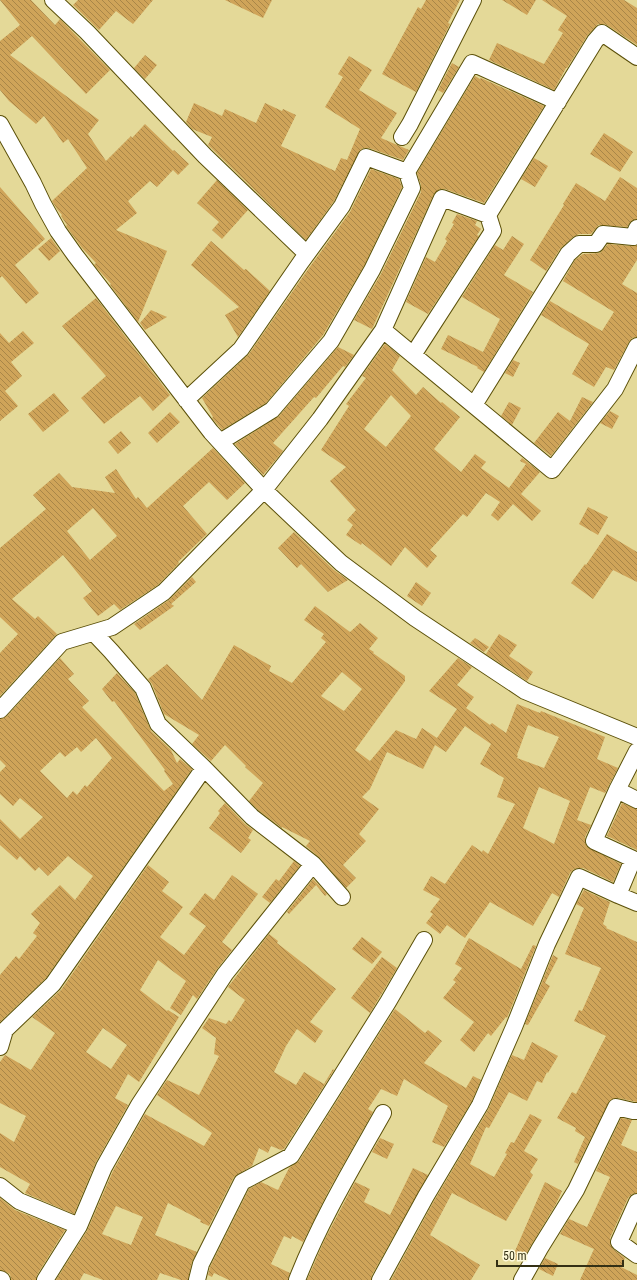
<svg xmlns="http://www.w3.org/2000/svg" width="637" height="1280" font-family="'Roboto Condensed',sans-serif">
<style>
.building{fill:url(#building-back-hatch);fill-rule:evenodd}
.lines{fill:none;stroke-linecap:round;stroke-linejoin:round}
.minor-casing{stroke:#5b5009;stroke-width:18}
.minor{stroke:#fff;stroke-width:16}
</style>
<defs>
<pattern id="building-back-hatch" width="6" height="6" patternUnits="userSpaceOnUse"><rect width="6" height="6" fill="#cfa459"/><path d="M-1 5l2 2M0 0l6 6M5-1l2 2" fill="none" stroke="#a98648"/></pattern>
</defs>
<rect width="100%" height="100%" fill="#e4d998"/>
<path class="building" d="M0,0H31L55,25L60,19L110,70L86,94L32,36L10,55L99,120L88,134L106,161L131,136L132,138L145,124L173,151L174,150L189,164L178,175L173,170L157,187L150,181L128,201L137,213L116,230L167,251L138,322L110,285L111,284L94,265L96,263L82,248L66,226L67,225L61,216L62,215L57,209L52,201L87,168L68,139L63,143L44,116L36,124L9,101L0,90V41L20,25Z
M78,0H153L133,24L116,11L99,30L73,5Z
M225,0H272L263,18Z
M426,0H460L448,23L450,24L416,92L382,74L418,7L421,9Z
M502,0H536L527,15Z
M542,0H624L637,8V45L607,25L603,24H598L587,36L567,68H566L554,90L489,60L497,43L544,64L563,33L558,30L567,16Z
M145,55L157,65L145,79L134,68Z
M349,56L372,70L359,90L397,113L381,138L409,150L403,160L369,148H364L360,150L334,201L306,240L208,145L212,137L192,129L186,122L194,103L222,116L225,109L256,123L265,103L282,111L283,109L296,115L281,146L335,171L341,158L347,160L360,129L325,107L343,77L338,74Z
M452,63L459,67L443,93L438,90Z
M475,76L480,79L481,78L544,106L484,203L445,189H440L434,194L372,329L354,320L381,274L421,192V185L417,173Z
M604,133L633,152L620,172L590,154Z
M534,158L548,166L535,187L521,179Z
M371,169L399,179L402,187L364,266L323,335L266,403L222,430L212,418L213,417L202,398L249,354L309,268L350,212Z
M620,177L637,188V219L631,221L627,227L599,225L591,234H579L573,237L560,249L546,271L530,260L564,205L563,204L576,183L605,201Z
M217,180L248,210L222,239L212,230L219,222L197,203Z
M0,187L45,239L15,265L39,293L26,304L2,276L0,278Z
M457,214L477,221L475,225L481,229L477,235L479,236L428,314L406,302L426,257L435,262L447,241L445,239L454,224L452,223Z
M512,236L524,244L504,275L533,292L484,372L477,368L478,367L441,349L448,335L483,352L500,319L462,297L495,245L503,250Z
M51,238L60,251L49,261L38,249Z
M211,241L244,270L246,269L270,291L238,337L225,315L239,307L191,265Z
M608,244L632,246L637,245V260L622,284L637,293V337L632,338L629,342L614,370L606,367L594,387L572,374L589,344L541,315L550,301L602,331L614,312L563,281L575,260L583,254L600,253Z
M96,298L170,395L153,411L140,396L104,424L81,398L106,376L62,326Z
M151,310L167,317L145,330L140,323Z
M23,331L34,343L11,362L22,376L5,391L18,406L0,421V333L9,343Z
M385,344L400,356L392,370L416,395L423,387L441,403L442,402L460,417L434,449L461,472L475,454L486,462L481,468L509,488L526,464L520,461L522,458L540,472L521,494L541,511L532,521L513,504L498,521L491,515L500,502L486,493L467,517L463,514L430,550L437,556L427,568L405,547L391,566L362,543L361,545L346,535L353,525L347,520L356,510L330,481L346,467L321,450L349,406L346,404L366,378L362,376ZM391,395L411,416L386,447L364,429Z
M338,347L354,355L345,367L343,366L316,398L314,397L273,443L283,451L263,475L235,444L279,416Z
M513,360L520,363L513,377L505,373Z
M54,393L69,411L43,432L28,414Z
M582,397L593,402L551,456L534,443L558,412L570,421Z
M509,402L521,408L512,425L501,416Z
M610,411L619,416L612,429L600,423Z
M170,412L180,422L157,443L148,433Z
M121,431L131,443L118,454L108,442Z
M213,448L245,483L227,500L209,482L183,506L207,534L178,562L179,563L158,585L120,610L114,604L98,616L83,598L92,591L63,555L12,599L35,619L38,616L57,634L0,696V653L18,634L0,617V548L46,509L33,495L59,473L72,487L115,493L105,477L116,469L136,499L138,497L147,508ZM93,508L117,536L90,560L67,531Z
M588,507L608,517L598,535L579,524Z
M294,532L334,570L348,580L328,592L301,564L297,568L278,548Z
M607,534L637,552V582L613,570L593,599L571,583L585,564L586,565Z
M192,577L196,582L171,604L174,606L140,630L134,624L169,600Z
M416,582L431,593L422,606L407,596Z
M315,606L350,632L360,623L378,638L369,649L374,652L373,653L405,676V681L355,750L370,761L396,730L416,739L422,728L437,738L457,709L429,691L458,658L472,667L457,685L474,697L466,708L490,725L492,723L506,733L517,704L540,713L541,711L605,737L597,759L618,768L605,793L590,787L577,820L591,825L585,837V842L587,847L621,864L613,882L583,868H579L574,869L570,873L559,897L552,893L533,926L490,902L465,938L447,925L440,934L426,923L433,914L430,912L440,899L423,890L431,876L445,884L472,845L482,852L483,850L488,854L515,804L497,797L504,778L480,764L491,744L465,726L446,752L435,745L423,769L387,752L370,789L362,797L379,809L359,834L366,841L343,865L356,878L346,888L320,858L306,846L310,841L282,827V828L258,810L249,801L263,783L245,767L246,766L225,745L211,761L192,744L199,735L164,714L152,684L148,679L167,664L202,700L234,645L271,666L269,671L292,683L326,642L321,638L324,634L304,620ZM342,672L362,689L344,711L321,696ZM528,725L559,737L544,768L517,758L518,756L517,755ZM539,787L570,801L554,844L523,828Z
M499,634L517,645L509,656L533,672L527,681L486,654Z
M475,638L489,647L484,652L470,643Z
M60,658L74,674L68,679L89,701L82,707L164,791L173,784L164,771L165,770L114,701L112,702L102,689L117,673L135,693L151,731L171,750L177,763L180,759L192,769L46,978L0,1022V975L16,956L19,959L37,936L33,933L40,923L31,914L60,885L75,900L93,876L68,856L48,876L39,867L35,871L20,856L17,860L0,845V819L20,839L43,817L20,798L13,806L0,794V772L6,766L0,760V719L7,716ZM96,738L112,758L87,787L85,785L77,795L73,791L67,798L40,771L60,752L65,757L77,747L81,752Z
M225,803L245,824L253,830L248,838L251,840L241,853L209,828L220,813L218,811Z
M622,803L637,809V850L607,836Z
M294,861L300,866L270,903L262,897L276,879L279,881Z
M148,865L169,882L162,891L183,907L160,937L184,955L206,926L189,914L205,893L214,900L232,875L258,894L222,942L232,950L217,969L197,999L193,995L181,1015L170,1008L186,981L158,960L140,990L167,1011L168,1010L179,1017L139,1082L128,1074L115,1098L128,1105L96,1162L74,1214L25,1193L30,1184L0,1167V1133L14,1142L26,1116L0,1103V1062L5,1055L31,1070L55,1033L32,1017L61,990ZM103,1028L127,1045L111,1069L86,1052Z
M313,879L327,894L325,896L316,885L289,914L287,912Z
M584,890L610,902L603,924L607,927L606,928L637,942V1102L618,1098L610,1100L578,1164L574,1162L585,1137L575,1131L576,1128L557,1118L572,1092L576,1094L606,1036L574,1021L579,1010L582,1011L601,968L565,954L584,908L576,904Z
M269,934L278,941L277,943L336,989L310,1022L323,1031L315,1043L297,1029L286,1046L274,1072L296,1085L304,1072L324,1084L333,1069L334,1070L284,1149L281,1150L271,1146L268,1153L259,1148L252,1166L238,1174L234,1177L209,1226L200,1222L201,1220L168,1203L155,1235L197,1252L192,1262L188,1280H181L160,1273L157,1280H103L84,1273L80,1280H56L87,1231L113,1171L145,1114L204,1146L212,1133L157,1095L167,1080L199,1095L219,1056L214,1054L216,1038L202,1028L209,1018L226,1024L229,1020L231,1022L245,1000L228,987ZM116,1206L143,1217L131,1245L102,1234Z
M362,937L382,952L372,964L352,949Z
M469,938L521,969L533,945L536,946L507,1018L506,1017L491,1036L488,1033L474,1052L460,1040L474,1022L443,998L456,982L453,980L462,968L455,964Z
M553,955L558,958L545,983L550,986L528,1025L525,1024Z
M382,957L397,968L370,1013L351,998Z
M395,1009L425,1033L428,1030L442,1041L424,1063L466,1088L473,1076L481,1080L472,1101L444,1147L432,1142L448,1106L404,1079L397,1096L381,1089L368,1109L373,1112L329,1190L303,1242L292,1236L291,1239L284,1236L271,1264L290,1273L288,1280H229L214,1273L212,1277L208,1275L210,1267L249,1189L261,1182L278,1190L289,1168L299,1161Z
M532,1042L558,1056L548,1073L547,1072L542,1083L537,1081L527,1101L509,1092L489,1128L486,1127L470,1164L494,1177L507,1154L505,1153L511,1142L514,1143L530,1114L542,1120L524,1151L538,1159L530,1172L533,1175L506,1221L452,1193L430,1235L480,1265L471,1280H391L434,1201L488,1110L512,1055L524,1060Z
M621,1118L632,1120L621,1145L637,1152V1193L632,1194L628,1198L610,1238V1243L613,1249L625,1258L621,1267L637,1275V1280H580L594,1249L560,1234L569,1219L587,1227L610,1177L596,1171Z
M380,1138L394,1144L387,1159L372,1152Z
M413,1168L428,1175L372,1275L371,1280H307L324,1241L355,1182L370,1189L364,1202L390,1215Z
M545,1182L562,1191L556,1204L521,1262L512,1258Z
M0,1198L15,1210L65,1230L37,1275L36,1280H11L10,1274L6,1272L0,1270Z
M545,1258L558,1264L553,1276L539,1269Z"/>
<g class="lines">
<defs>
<path id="minor" d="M53,0L87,32L205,156L307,254
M0,124L33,183L43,204L58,231L75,255L211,432L264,490L341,563L415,618L525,691L637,737
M402,137L410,124L473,0
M383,330L442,198L488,215
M413,355L493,231L488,215L595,41L602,33L637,57
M186,400L241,349L301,262L342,206L366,157L407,172L472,63L558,102
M474,405L568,254L579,244H596L603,234L633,237L637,228
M220,442L272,410L331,341L372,270L412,188L407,172
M94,633L111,651L143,688L158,724L204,768L252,817L313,864L342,897
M0,710L62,642L112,627L164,592L264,490L320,419L383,330L552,470L615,389L637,346
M617,790L637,800
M618,895L637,903
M0,1047L5,1030L53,984L204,768
M0,1186L19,1201L79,1226
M637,1202L619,1242L637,1255
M0,1279L2,1280
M45,1280L79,1226L104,1167L139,1105L225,974L313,864
M197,1280L201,1264L242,1182L291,1156L388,1002L424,940
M297,1280C320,1221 352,1168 383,1113
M380,1280L426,1196L480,1105L514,1027L547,944L579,877L618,895L633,859L594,841L617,790L637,751
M522,1280L540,1248L576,1190L616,1107L633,1111H637"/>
</defs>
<use href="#minor" class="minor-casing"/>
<use href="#minor" class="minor"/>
</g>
<path d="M497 1260v6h126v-6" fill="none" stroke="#343015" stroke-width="2"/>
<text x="503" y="1260" font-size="12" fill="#343015" stroke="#fffad9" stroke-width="3" paint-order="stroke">50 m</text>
</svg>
